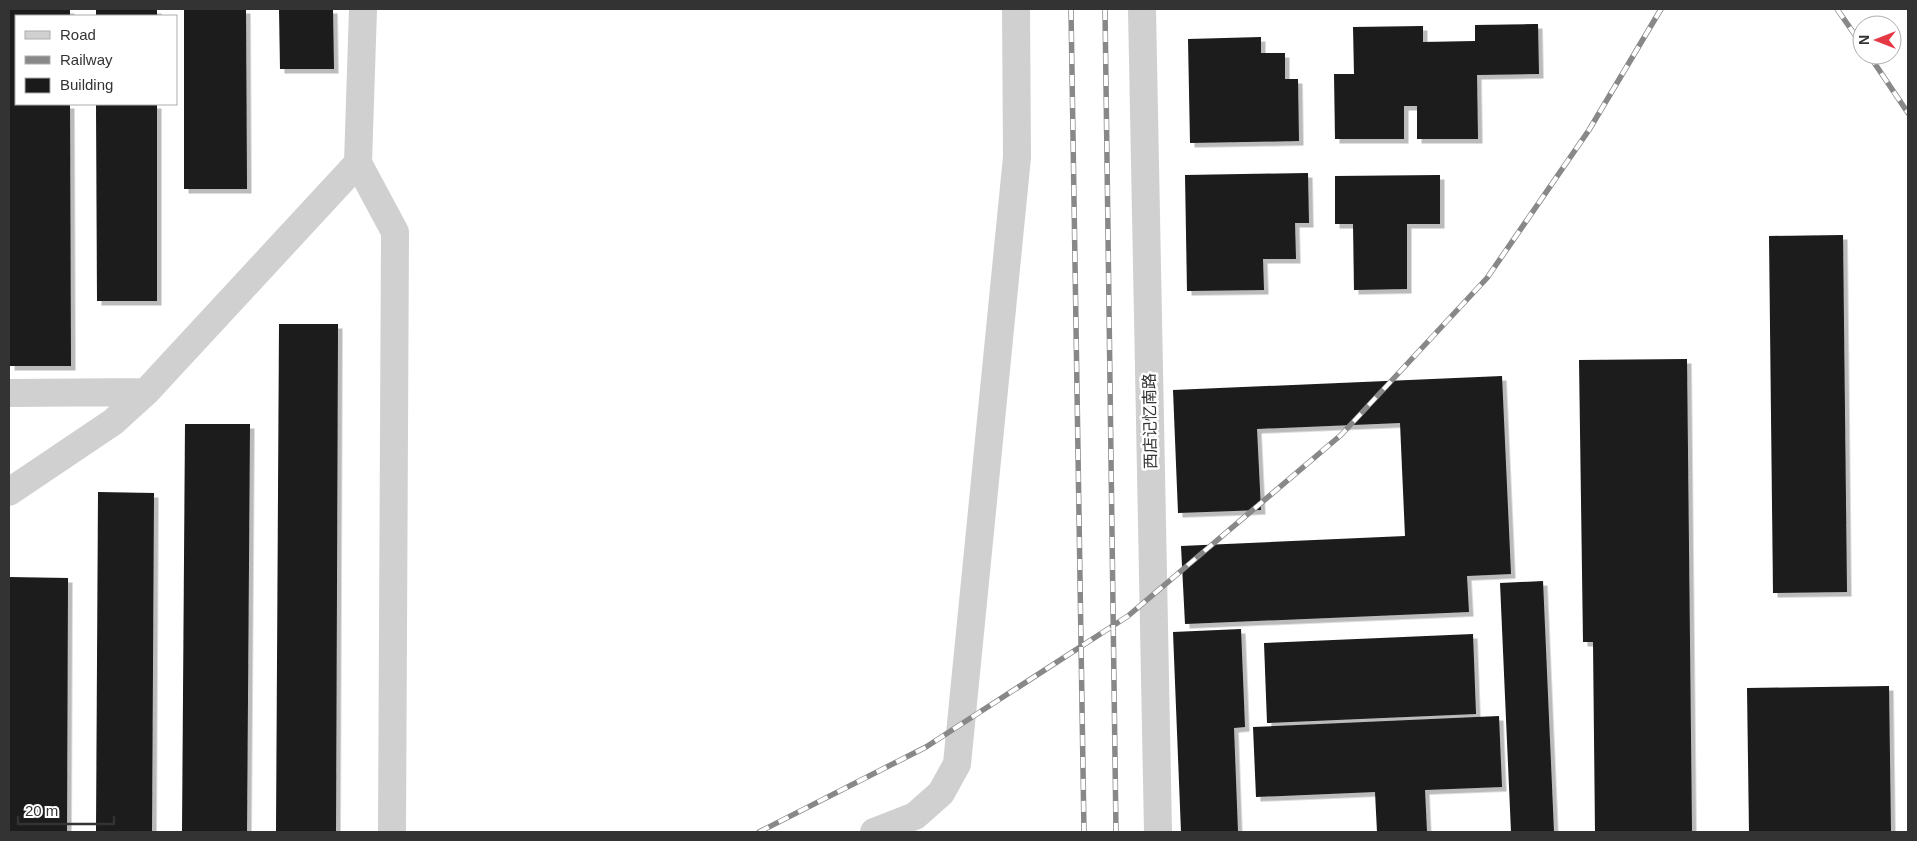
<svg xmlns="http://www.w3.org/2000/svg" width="1917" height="841" font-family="Arial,'Noto Sans SC',sans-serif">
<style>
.building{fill:#1a1a1a;filter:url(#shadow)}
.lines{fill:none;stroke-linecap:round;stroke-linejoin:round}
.minor{stroke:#d0d0d0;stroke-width:28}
.rail-casing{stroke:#888;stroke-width:5.5}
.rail{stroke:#fff;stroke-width:4;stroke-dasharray:11;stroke-linecap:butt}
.labels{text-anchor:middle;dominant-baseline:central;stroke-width:5;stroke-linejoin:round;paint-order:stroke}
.street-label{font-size:16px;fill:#333;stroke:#fff}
</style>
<defs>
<filter id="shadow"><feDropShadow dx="4.5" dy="4.5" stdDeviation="0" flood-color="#0004"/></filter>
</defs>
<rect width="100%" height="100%" fill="#fff"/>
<path class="building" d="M9,9H70V16H16V104H70L71,366H10Z
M96,9H157V16H96Z
M184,9H246L247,189H184Z
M279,9H333L334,69H280Z
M1538,24L1539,74L1477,75L1478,139H1417V106H1404V139H1335L1334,74H1354L1353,27L1423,26V42L1475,41V25Z
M1261,37V53H1285V79H1298L1299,141L1190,143L1188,39Z
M96,104H157V301H97Z
M1308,173L1309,223H1295L1296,259H1263L1264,290L1187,291L1185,175Z
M1440,175V224H1407V289L1354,290L1353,224H1335V176Z
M1843,235L1847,592L1773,593L1769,236Z
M279,324H338L336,832H276Z
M1687,359L1692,832H1595L1593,642H1583L1579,360Z
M1502,376L1511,574L1467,576L1469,612L1185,624L1181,546L1405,536L1400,423L1257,429L1261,510L1178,513L1173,390Z
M185,424H250L247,832H182Z
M98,492L154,493L152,832H96Z
M9,577L68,578L67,832H9Z
M1543,581L1554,832H1511L1500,583Z
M1241,629L1245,727L1234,728L1238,832H1181L1173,632Z
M1473,634L1476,714L1267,723L1264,643Z
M1889,686L1891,832H1749L1747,688Z
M1499,716L1502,787L1425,790L1427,832H1377L1375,792L1256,797L1253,727Z"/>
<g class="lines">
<path class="minor" d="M1142,9L1158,832
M358,163L395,232L392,832
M9,393L146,392
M9,492L113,422L146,392L358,163L363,9
M874,832L915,816L941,793L957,764L1017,157L1016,9"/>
<defs>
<path id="rail" d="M1071,9L1084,832
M1105,9L1116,832
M1837,9L1862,45
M1869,55L1908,113
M759,832L926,747L1128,616L1341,435L1487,278L1589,130L1661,9"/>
</defs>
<use href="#rail" class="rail-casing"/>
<use href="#rail" class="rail"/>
</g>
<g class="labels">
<g class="street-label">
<text transform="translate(1150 421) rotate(-91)">西店记忆南路</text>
</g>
</g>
<rect width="1917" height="841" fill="none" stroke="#333333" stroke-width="20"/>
<rect x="15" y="15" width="162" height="90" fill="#ffffff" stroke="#adadad"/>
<rect x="25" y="31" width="25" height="8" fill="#d0d0d0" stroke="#adadad"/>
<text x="60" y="40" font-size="15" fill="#333333">Road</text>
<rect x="25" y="56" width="25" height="8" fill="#888888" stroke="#adadad"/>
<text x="60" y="65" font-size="15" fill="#333333">Railway</text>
<rect x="25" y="78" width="25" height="15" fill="#1a1a1a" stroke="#adadad"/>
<text x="60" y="90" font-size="15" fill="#333333">Building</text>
<g transform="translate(1877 40) rotate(270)"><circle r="24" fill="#ffffff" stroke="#adadad"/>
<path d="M0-4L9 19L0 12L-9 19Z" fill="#e63946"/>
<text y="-8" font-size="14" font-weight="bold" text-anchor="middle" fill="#333333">N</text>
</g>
<path d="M18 816v8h96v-8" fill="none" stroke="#333333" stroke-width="2.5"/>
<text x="25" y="816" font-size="15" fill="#333333" stroke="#ffffff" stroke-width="4" paint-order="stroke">20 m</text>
</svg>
